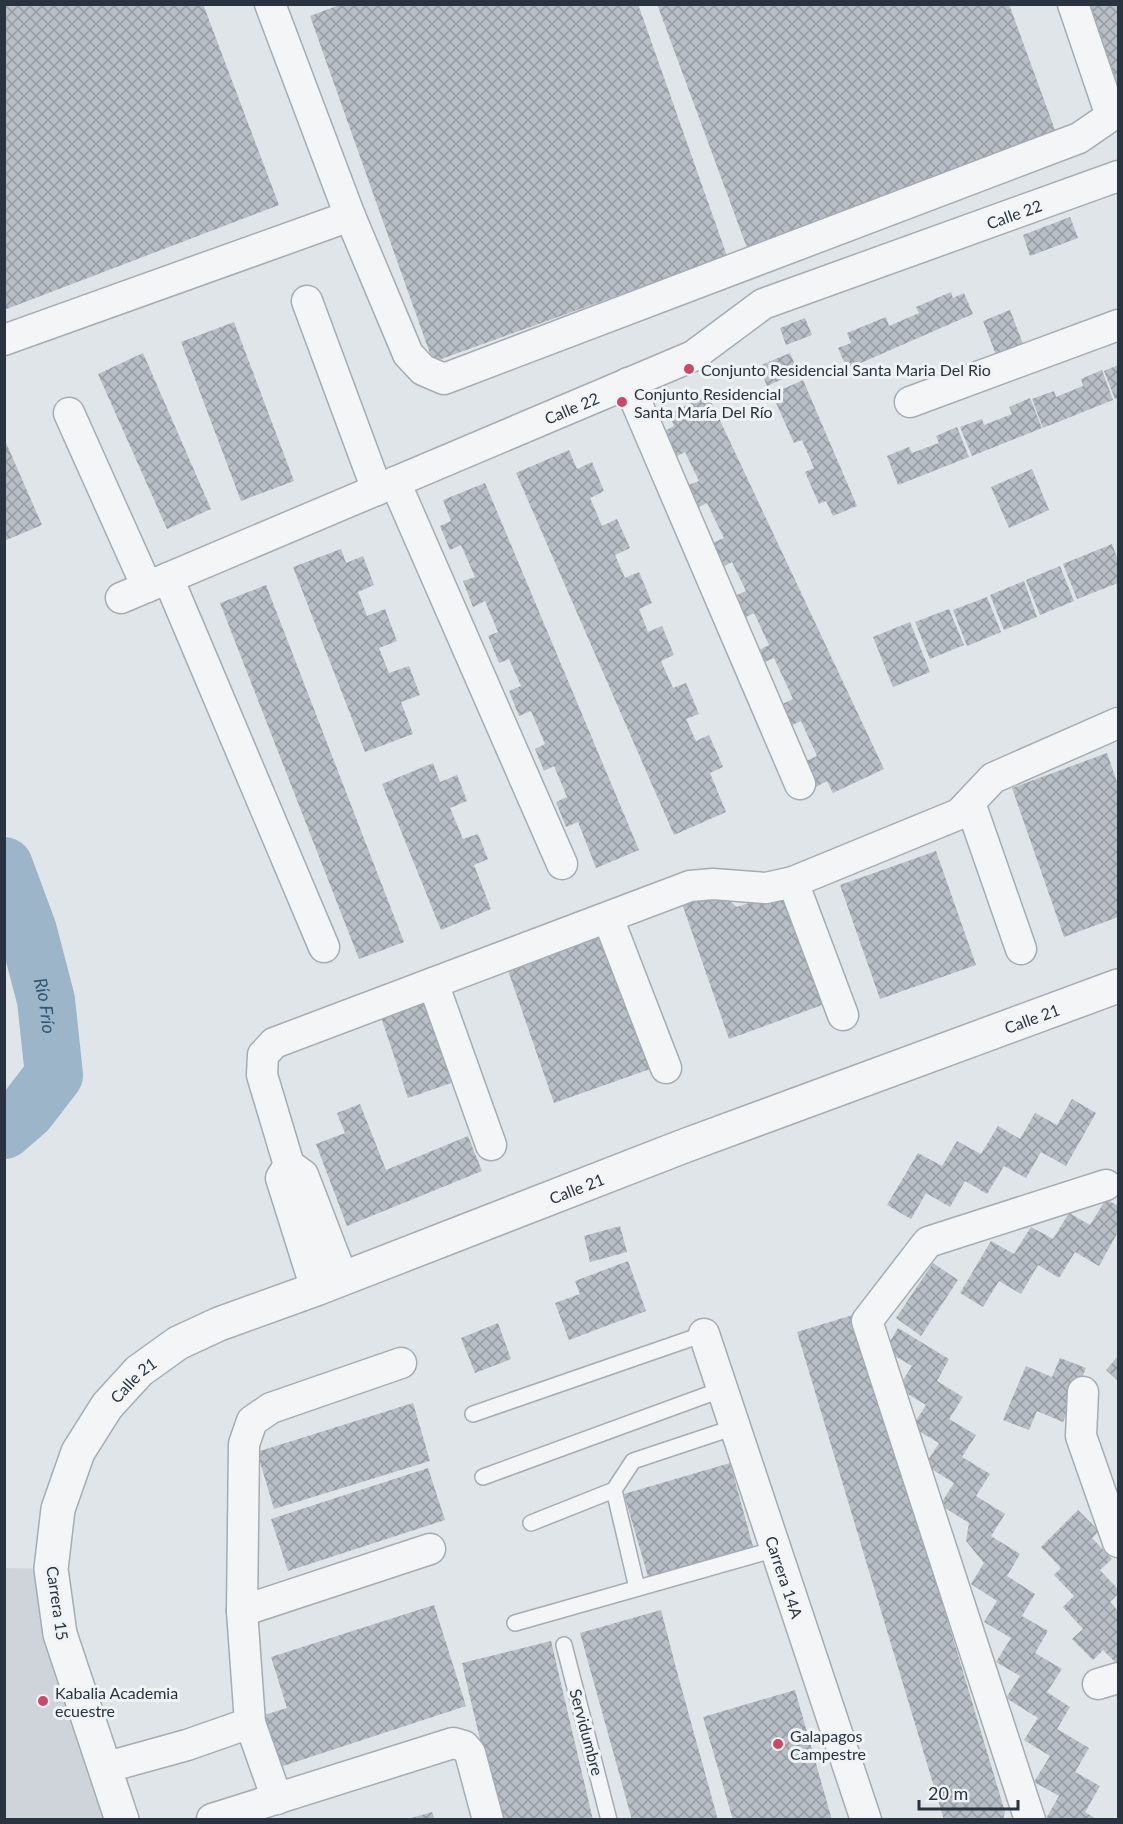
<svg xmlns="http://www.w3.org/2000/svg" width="1123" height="1824" font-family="Lato,sans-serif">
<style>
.built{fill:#cfd4db}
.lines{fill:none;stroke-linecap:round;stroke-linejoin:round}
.river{stroke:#9cb5c8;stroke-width:58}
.building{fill:url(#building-cross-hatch)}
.service-casing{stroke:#a5acb3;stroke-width:18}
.minor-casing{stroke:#a5acb3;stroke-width:33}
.tertiary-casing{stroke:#a5acb3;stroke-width:36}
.service{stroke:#f3f5f7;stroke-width:15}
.minor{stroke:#f3f5f7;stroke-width:30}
.tertiary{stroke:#f3f5f7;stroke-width:33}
.poi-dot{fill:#cb4867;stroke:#f0f3f6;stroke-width:2}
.labels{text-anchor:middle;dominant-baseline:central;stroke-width:6;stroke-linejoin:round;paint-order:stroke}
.street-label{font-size:16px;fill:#293440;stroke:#f0f3f6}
.poi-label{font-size:16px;fill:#293440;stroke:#f0f3f6;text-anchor:start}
.water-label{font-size:18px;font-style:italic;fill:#345673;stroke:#f0f3f6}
</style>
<defs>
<pattern id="building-cross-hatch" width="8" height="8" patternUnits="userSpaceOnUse" patternTransform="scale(1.5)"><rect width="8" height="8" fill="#b8bec6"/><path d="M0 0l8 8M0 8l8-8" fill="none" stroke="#969ba2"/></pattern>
</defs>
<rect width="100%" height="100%" fill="#e0e5e9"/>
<path class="built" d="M5,1568L51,1569L122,1819L5,1820Z"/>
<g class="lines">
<path class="river" id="s1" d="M4,866L28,931L46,1000L54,1075L27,1110L4,1130"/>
</g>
<path class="building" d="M4,4H203L279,205L4,310Z
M342,4H638L727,256L433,362L310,16Z
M657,4H1009L1059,141L750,256Z
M1088,4H1118V87L1115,89Z
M1070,217L1078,238L1030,256L1023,235Z
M951,292L953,298L964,293L973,314L847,369L838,348L851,343L847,333L886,317L889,326L919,313L916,307Z
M1010,310L1025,349L998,360L983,321Z
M805,318L812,335L786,345L780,328Z
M234,322L294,481L241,501L181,342Z
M143,353L211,509L167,529L98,374Z
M790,353L798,372L767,386L759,366Z
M1118,365V398L1115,399L1104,371Z
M1102,370L1113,400L1043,428L1032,399L1054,391L1056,397L1083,386L1081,379Z
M803,380L857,506L833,516L826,501L819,504L805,472L814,468L802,440L794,443L772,394Z
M708,395L884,769L833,793L827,781L816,787L804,762L817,756L801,721L788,727L778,706L793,699L774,658L762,663L757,651L769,645L754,613L740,620L730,598L746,591L732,562L721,568L710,544L724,538L707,503L695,509L684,487L699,481L685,452L671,459L659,434L674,426L669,414Z
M1030,398L1042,428L972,456L960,427L982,419L984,425L1012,414L1009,407Z
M957,427L969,457L898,485L887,456L909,447L912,453L939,443L936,436Z
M4,438L42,525L4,541Z
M569,450L577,469L592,462L604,491L590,498L602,526L617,519L630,548L615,555L625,578L639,572L652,603L639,609L648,632L662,626L674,655L661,661L673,688L686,683L699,714L686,719L696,741L709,735L723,767L710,773L726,812L674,835L516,473Z
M1032,469L1049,510L1009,528L991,487Z
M485,483L639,850L596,868L578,822L566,827L556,802L567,797L554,766L544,771L535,749L545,744L531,711L519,716L509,691L521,686L509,659L499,663L488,636L498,632L485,601L473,607L463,581L475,577L461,545L450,550L440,526L451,521L443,500Z
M1112,544L1118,560V583L1077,599L1063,564Z
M341,549L346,563L363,556L374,585L358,592L367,616L385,609L397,641L379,648L389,673L409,666L420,695L401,702L413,734L365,752L293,567Z
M1060,566L1074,601L1040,615L1026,580Z
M1024,581L1037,617L1004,630L990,595Z
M266,585L404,942L359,959L220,603Z
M987,597L1001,632L967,646L953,610Z
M949,609L964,645L930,659L915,622Z
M910,622L930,672L893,687L873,637Z
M1107,753L1118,785V917L1064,937L1012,788Z
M433,763L440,782L457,775L467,801L450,808L463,839L478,834L488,859L474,865L491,909L441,930L382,784Z
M936,851L976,965L880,999L840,885Z
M717,890L737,907L785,890L825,1004L729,1039L679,895Z
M600,925L650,1069L554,1103L504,959Z
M428,994L457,1081L408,1098L379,1011Z
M1072,1099L1096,1113L1066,1166L1041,1152L1026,1178L1004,1166L987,1194L965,1181L950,1207L926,1193L911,1219L887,1205L918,1153L942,1166L957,1141L981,1154L998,1126L1020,1139L1035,1113L1057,1125Z
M360,1104L386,1170L468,1136L482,1171L347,1226L316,1144L345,1133L337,1113Z
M1106,1199L1118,1206V1232L1099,1266L1075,1252L1059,1278L1038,1265L1021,1294L999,1281L983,1307L960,1293L991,1241L1014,1254L1031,1227L1053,1239L1069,1213L1090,1225Z
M620,1226L627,1252L590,1262L584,1236Z
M628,1261L646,1311L569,1340L555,1303L580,1294L575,1281Z
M933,1263L958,1280L921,1336L896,1318Z
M856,1314L1005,1812L1003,1820H944L797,1332Z
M498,1323L511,1359L475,1373L461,1338Z
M898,1328L949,1359L937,1381L963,1397L949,1419L976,1435L962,1457L990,1474L976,1496L1005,1514L991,1536L1020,1554L1007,1576L1035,1594L1022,1616L1048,1631L1035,1653L1062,1669L1047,1692L1070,1707L1057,1729L1089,1748L1075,1772L1100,1786L1085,1812L1098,1820H1045L1059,1796L1034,1782L1050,1756L1024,1740L1038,1718L1006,1698L1020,1676L996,1662L1011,1638L984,1622L997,1601L971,1584L984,1563L966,1541L969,1523L940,1505L954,1483L925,1465L939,1443L912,1427L926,1405L898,1388L912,1366L885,1350Z
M1118,1356V1381L1106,1370Z
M1060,1358L1086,1368L1063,1422L1037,1411L1029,1430L1003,1420L1026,1366L1052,1377Z
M413,1403L430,1461L274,1509L257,1452Z
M730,1463L754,1550L649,1580L624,1494Z
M428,1468L445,1520L288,1571L271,1519Z
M1078,1510L1099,1531L1092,1538L1112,1559L1100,1570L1118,1589V1594L1110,1602L1118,1611V1665L1103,1650L1093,1660L1072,1639L1083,1629L1063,1607L1074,1596L1054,1575L1061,1568L1041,1547Z
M434,1605L466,1706L280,1767L264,1715L287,1708L271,1657Z
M661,1610L676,1668L718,1820H632L614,1755L580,1633Z
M551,1641L593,1820H499L462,1663Z
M795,1690L832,1820H733L703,1717Z
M432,1812L435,1820H408V1819Z"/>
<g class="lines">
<defs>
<path id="service" d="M473,1414L704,1334
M483,1477L723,1389
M614,1490L633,1461L735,1427
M531,1523L614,1490L637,1588
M515,1623L776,1549
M564,1645L609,1820"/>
<g id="minor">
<path d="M270,4L350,216"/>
<path d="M1073,4L1111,116"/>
<path d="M307,301L377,490"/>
<path d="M4,340L350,216L408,354L423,370L444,379L1079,138L1111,116L1118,114"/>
<path d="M628,383L800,784"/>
<path d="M910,402L1118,325"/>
<path d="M69,413L147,587"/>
<path d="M395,482L562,864"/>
<path d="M168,578L324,947"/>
<path id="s2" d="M121,598L693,356L763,304L1118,176"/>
<path d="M970,803L1021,949"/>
<path d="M793,882L843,1015"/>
<path d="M608,918L666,1068"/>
<path d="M433,983L491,1145"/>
<path d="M289,1165L281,1178L316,1289"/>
<path d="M343,1279L303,1175L289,1165L262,1075L263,1055L274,1043L690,886L713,884L766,888L793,882L959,814L993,778L1118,723"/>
<path id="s3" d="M704,1334L866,1820"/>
<path d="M1083,1392L1081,1436L1118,1542"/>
<path d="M242,1611L430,1549"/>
<path d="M1098,1684L1118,1678"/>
<path d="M104,1768L187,1745L250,1723"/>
<path d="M277,1799L250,1723L242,1611L244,1444L252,1421L271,1408L401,1363"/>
<path d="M212,1819L453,1743L464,1746L470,1753L488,1820"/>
<path d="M1030,1820L867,1321L928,1242L1106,1185"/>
</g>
<g id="tertiary">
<path id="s4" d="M122,1820L60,1634L51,1569L58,1509L78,1452L107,1406L139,1371L178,1343L219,1324L316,1289L684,1146L1118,986"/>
</g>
</defs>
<use href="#service" class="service-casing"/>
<use href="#minor" class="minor-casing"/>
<use href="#tertiary" class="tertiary-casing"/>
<use href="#service" class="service"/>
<use href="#minor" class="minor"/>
<use href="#tertiary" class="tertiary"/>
</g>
<g class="poi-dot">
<circle cx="689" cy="369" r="6"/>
<circle cx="622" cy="402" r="6"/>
<circle cx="43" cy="1701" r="6"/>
<circle cx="778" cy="1744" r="6"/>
</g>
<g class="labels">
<g class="street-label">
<text stroke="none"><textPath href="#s2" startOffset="975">Calle 22</textPath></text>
<text stroke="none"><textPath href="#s2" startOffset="489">Calle 22</textPath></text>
<text stroke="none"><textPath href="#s4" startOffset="1446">Calle 21</textPath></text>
<text stroke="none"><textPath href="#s4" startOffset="960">Calle 21</textPath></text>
<text stroke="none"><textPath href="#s4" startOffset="474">Calle 21</textPath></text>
<text stroke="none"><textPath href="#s3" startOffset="256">Carrera 14A</textPath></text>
<text transform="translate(58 1603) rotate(82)">Carrera 15</text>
<text transform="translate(587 1732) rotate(75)">Servidumbre</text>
</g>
<g class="poi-label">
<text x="701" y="369">Conjunto Residencial Santa Maria Del Rio</text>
<text x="634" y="393">Conjunto Residencial<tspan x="634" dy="18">Santa María Del Río</tspan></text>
<text x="55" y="1692">Kabalia Academia<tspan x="55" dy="18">ecuestre</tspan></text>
<text x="790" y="1735">Galapagos<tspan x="790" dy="18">Campestre</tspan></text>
</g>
<g class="water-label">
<text stroke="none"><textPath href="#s1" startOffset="146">Río Frío</textPath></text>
</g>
</g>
<rect width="1123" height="1824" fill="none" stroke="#293440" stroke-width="12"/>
<path d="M919 1800v9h99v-9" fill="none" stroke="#293440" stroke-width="3"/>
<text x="928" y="1800" font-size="18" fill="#293440" stroke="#f0f3f6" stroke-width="4.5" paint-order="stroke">20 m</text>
</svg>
